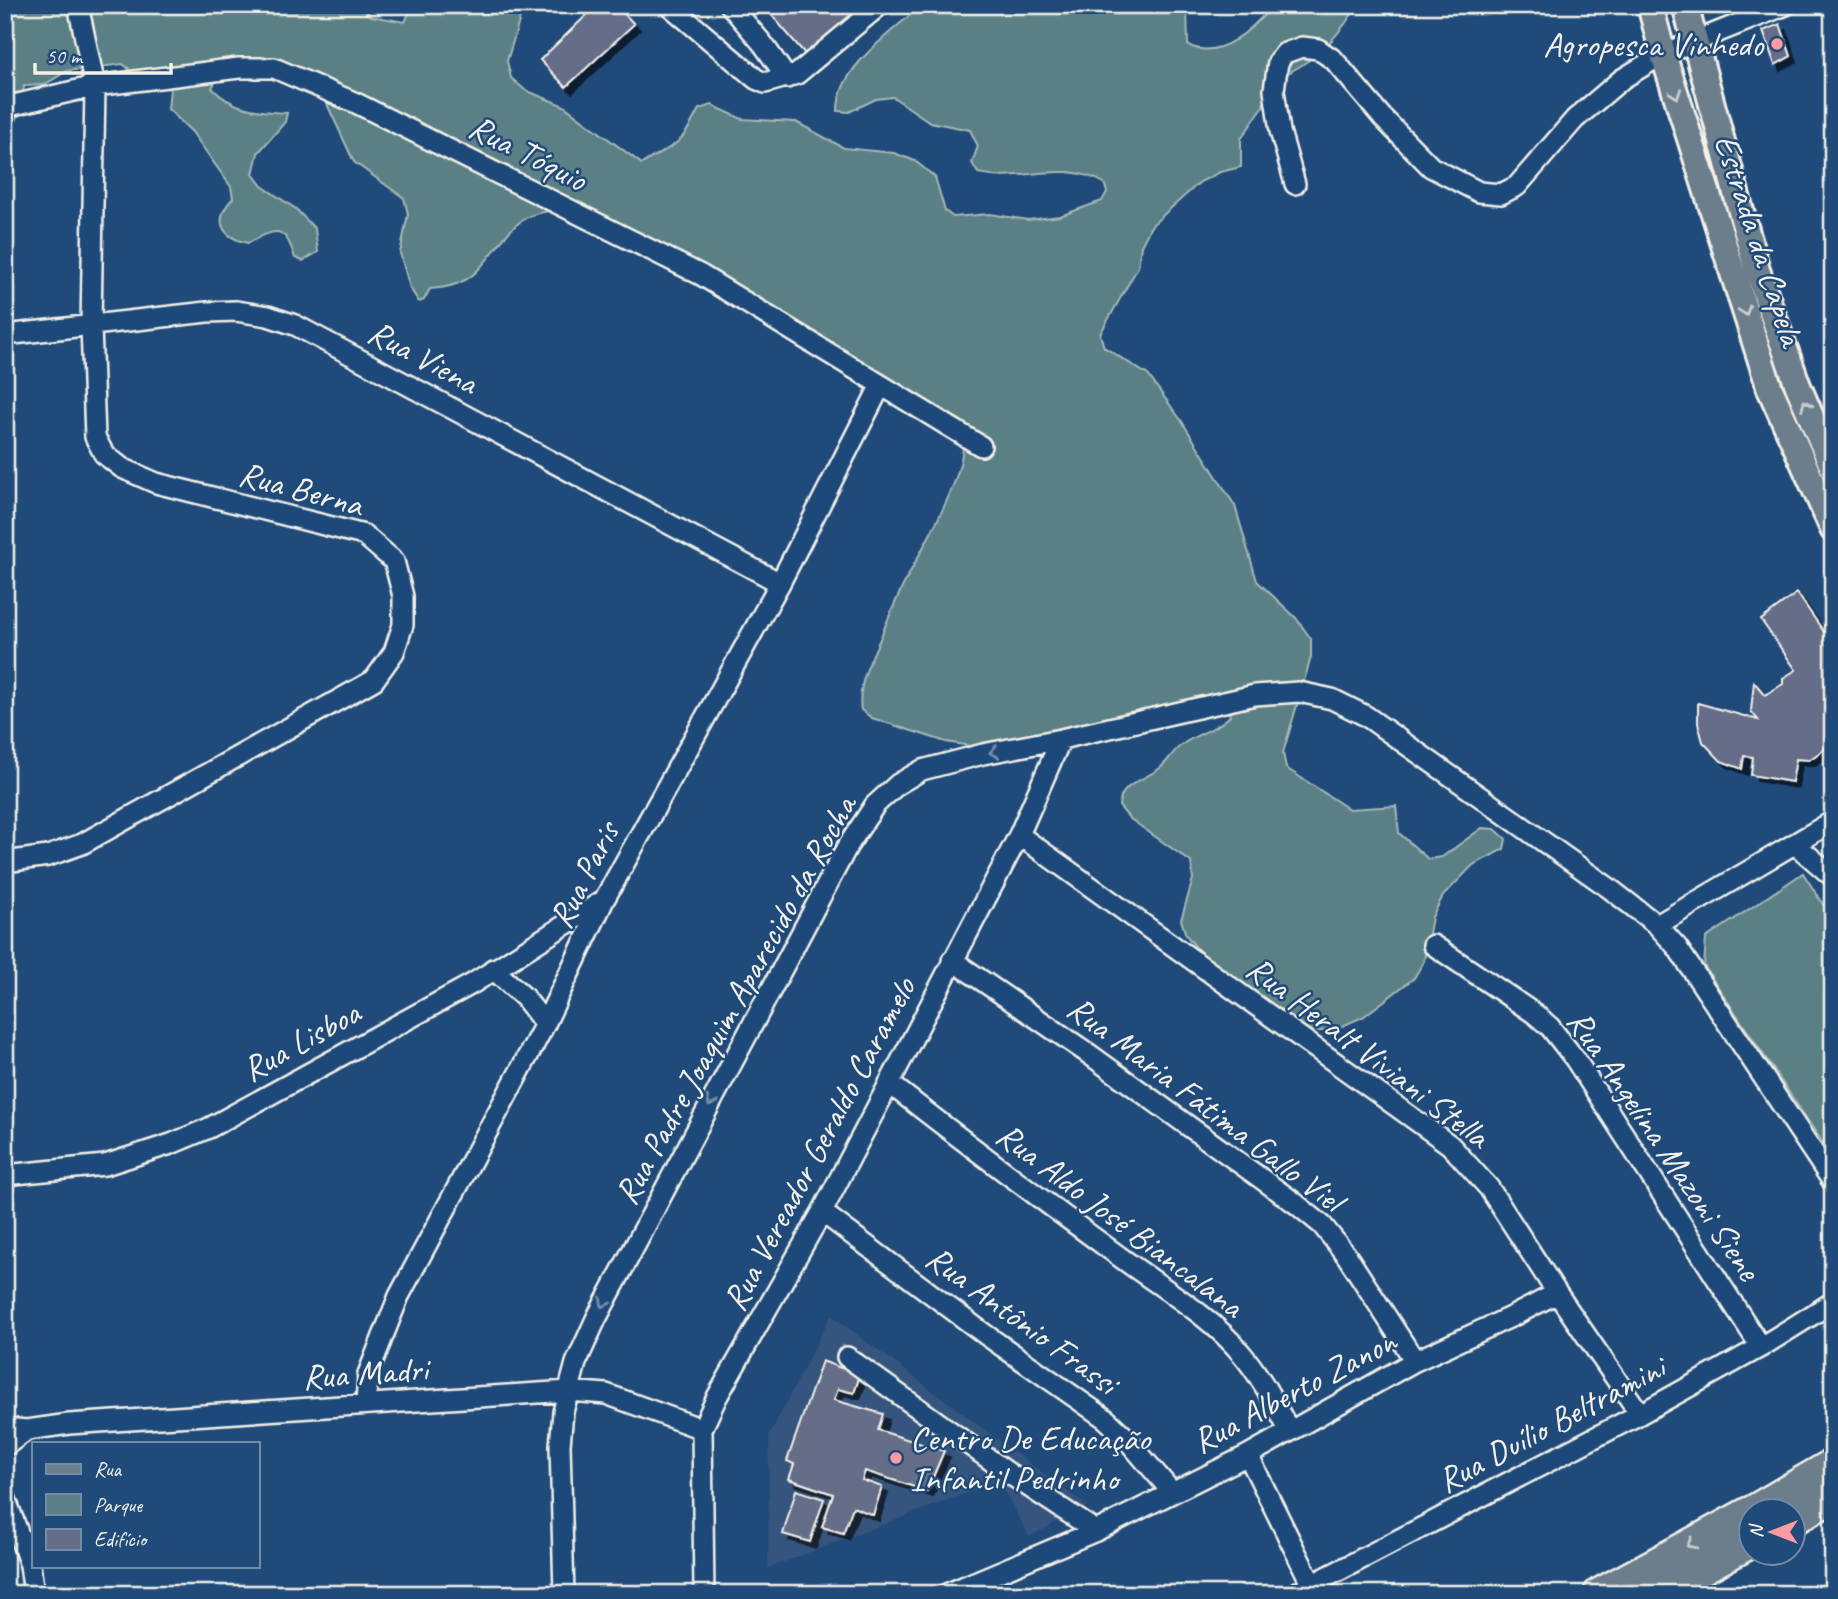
<svg xmlns="http://www.w3.org/2000/svg" width="1838" height="1599" font-family="Caveat,sans-serif">
<style>
.built{fill:#34547e}
.green{fill:#5a8086;stroke:#a7b8b7;stroke-width:2}
.building{fill:#656d88;stroke:#f4f1e8;stroke-width:2;filter:url(#shadow)}
.lines{fill:none;stroke-linecap:round;stroke-linejoin:round}
.minor-casing{stroke:#f4f1e8;stroke-width:24}
.major-casing{stroke:#f4f1e8;stroke-width:30}
.highway-casing{stroke:#f4f1e8;stroke-width:35}
.minor{stroke:#1f4a7a;stroke-width:19}
.major{stroke:#6c7d8b;stroke-width:24}
.highway{stroke:#6c7d8b;stroke-width:30}
.oneway{stroke:#cbcecc}
.oneway2{stroke:#748da6}
.poi-dot{fill:#ff9aa2;stroke:#1f4a7a;stroke-width:2.5}
.labels{text-anchor:middle;dominant-baseline:central;stroke-width:5;stroke-linejoin:round;paint-order:stroke}
.poi-label{font-size:35px;fill:#f4f1e8;stroke:#1f4a7a;text-anchor:end}
.street-label{font-size:35px;fill:#f4f1e8;stroke:#1f4a7a}
</style>
<defs>
<filter id="shadow"><feDropShadow dx="6" dy="6" stdDeviation="0" flood-color="#0009"/></filter>
</defs>
<rect width="100%" height="100%" fill="#1f4a7a"/>
<filter id="ink" filterUnits="userSpaceOnUse"><feTurbulence type="fractalNoise" baseFrequency=".0143" numOctaves="2"/><feDisplacementMap in="SourceGraphic" scale="14" xChannelSelector="R" yChannelSelector="G"/><feConvolveMatrix kernelMatrix="1 2 1 2 8 2 1 2 1" color-interpolation-filters="sRGB"/></filter>
<g filter="url(#ink)">
<path class="built" d="M831,1315L1087,1506L1029,1537L999,1481L768,1568L769,1436Z"/>
<path class="green" d="M5,5H360L371,16L405,22L413,5H524L507,61L511,78L525,90L564,106L642,164C652,157 662,153 672,146C685,138 692,122 699,109L712,105L742,119L796,122L844,148L894,153L915,161L935,177L945,211L953,217L990,214L1028,220L1060,216L1102,201L1107,192L1104,183C1069,163 1036,176 1000,176C993,176 985,174 978,173L972,163L978,146L970,130L930,122L893,97L876,99L849,112L838,111C837,68 893,31 922,5H1187L1188,45C1220,62 1254,27 1273,5H1358C1332,45 1316,60 1273,81L1262,108L1241,139V167L1220,172L1200,182L1151,226L1141,246L1138,267L1100,334L1104,347L1148,375L1181,420L1235,506L1257,581L1296,618L1311,639V657L1283,753L1286,768L1349,809L1396,806L1399,833L1428,859L1442,857L1482,828L1495,829L1506,839L1504,849L1473,865L1443,896L1432,917L1424,961L1414,978L1363,1017L1331,1031H1311L1283,1020L1259,1003L1222,968L1203,956L1186,935L1181,920L1193,879L1191,862L1129,818L1119,806C1120,783 1145,780 1160,768C1169,761 1174,749 1183,744C1198,733 1216,730 1230,716L1228,711L1207,706L1057,735L977,747L946,742L872,718L861,710C857,686 870,661 880,639C888,619 896,599 906,580C924,544 963,482 963,443L892,388L566,211C512,207 508,240 476,272C464,284 446,288 430,289L424,300L419,302L410,288L400,253L408,214L404,198L354,162L327,104L297,76L219,75L212,88C231,109 259,112 287,113L285,122L258,153L253,174L262,186L296,209L315,229L318,252L303,261L295,258C284,224 277,228 248,243C220,237 213,219 233,198L231,187L192,132L168,109L170,89L160,85L125,89L129,69L123,64L67,71L44,85L24,86C22,106 21,119 5,134Z
M1803,873L1833,920V1158L1704,966L1706,938Z"/>
<path class="building" d="M597,5H616L634,24L566,87L540,60Z
M763,5H866L806,55Z
M1780,24L1791,56L1775,65L1763,31Z
M1797,593L1833,645V743L1809,760L1796,759L1792,782L1751,775L1753,757L1744,756L1742,769L1721,761L1703,742L1698,723V703L1758,720L1751,711L1754,682L1765,695L1783,684V678L1796,670L1761,620Z
M822,1361L860,1375L854,1393L838,1389L834,1400L883,1414L878,1430L944,1451L927,1491L865,1471L862,1480L882,1487L873,1515L853,1507L843,1533L822,1527L833,1494L789,1479L794,1464L787,1461Z
M796,1490L824,1499L810,1542L783,1534Z"/>
<g class="lines">
<defs>
<path id="minor" d="M669,5L756,79L765,83L797,74L880,5
M730,5L763,44L787,78
M5,107L95,86L239,68H274L356,103L701,275L981,446
M1295,184L1280,131L1274,90L1278,62L1285,53L1302,47L1318,49L1334,60L1382,117L1431,167L1479,192L1501,194L1517,186L1575,119L1622,79L1663,54L1786,5
M5,335L207,312L236,311L268,316L295,325L780,583
M1019,835L1450,1145L1489,1188L1557,1293L1640,1414
M1795,844L1833,877
M5,862L48,856L82,844L374,680L394,652L403,625V596L394,561L364,535L156,483L122,468L104,454L95,437L91,326L95,86L78,5
M1657,925L1833,821
M1433,945L1535,1014L1550,1027L1575,1059L1761,1347
M952,960L1089,1054L1295,1203L1322,1225L1347,1256L1415,1361
M493,969L525,998L545,1024
M889,1083C965,1143 1042,1200 1120,1257C1159,1286 1211,1316 1241,1353C1261,1376 1274,1403 1289,1430
M5,1175L105,1165L171,1144L209,1128L472,984L604,900
M822,1212L986,1335L1106,1419L1123,1435L1172,1492
M847,1357L1014,1477L1096,1531
M366,1404L368,1374L399,1296L545,1024L604,900L780,583L881,385
M5,1428L27,1430L69,1424L569,1391L606,1394L702,1429
M5,1446L27,1430
M1248,1455L1312,1585
M5,1497L30,1565L34,1594
M564,1594L560,1445L563,1412L576,1363L596,1319L847,847L875,805L898,784L922,770L983,754L1061,739L1255,695L1299,692L1332,699L1366,716L1609,888L1657,925L1677,947L1833,1182
M704,1594L702,1429L717,1397L822,1212L1019,835L1061,739
M946,1594L1096,1531L1248,1455L1415,1361L1515,1315L1557,1293
M1294,1594L1640,1414L1761,1347L1833,1302"/>
<path id="major" d="M1650,5L1663,54L1770,389L1833,529
M1685,5L1757,270L1798,386L1833,468"/>
<path id="highway" d="M1751,1512L1833,1464
M1792,1520L1833,1497
M1599,1594L1750,1512
M1655,1594L1750,1543"/>
</defs>
<use href="#minor" class="minor-casing"/>
<use href="#major" class="major-casing"/>
<use href="#highway" class="highway-casing"/>
<use href="#minor" class="minor"/>
<use href="#major" class="major"/>
<use href="#highway" class="highway"/>
</g>
<defs><path id="oneway-chevron" d="M-2-3.5L2.5 0L-2 3.5" fill="none" stroke-width="1.6" stroke-linecap="round" stroke-linejoin="round" transform="scale(1.75)"/></defs>
<g class="oneway">
<use href="#oneway-chevron" transform="translate(1676 94) rotate(72)"/>
<use href="#oneway-chevron" transform="translate(1745 311) rotate(72)"/>
<use href="#oneway-chevron" transform="translate(1806 405) rotate(-113)"/>
<use href="#oneway-chevron" transform="translate(1691 1544) rotate(152)"/>
</g>
<g class="oneway2">
<use href="#oneway-chevron" transform="translate(994 752) rotate(169)"/>
<use href="#oneway-chevron" transform="translate(711 1102) rotate(118)"/>
<use href="#oneway-chevron" transform="translate(604 1303) rotate(118)"/>
</g>
</g>
<g class="poi-dot">
<circle cx="1777" cy="44" r="7"/>
<circle cx="896" cy="1458" r="7"/>
</g>
<g class="labels">
<g class="poi-label">
<text x="1763" y="44">Agropesca Vinhedo</text>
<text x="910" y="1438" text-anchor="start">Centro De Educação<tspan x="910" dy="40">Infantil Pedrinho</tspan></text>
</g>
<g class="street-label">
<text transform="translate(528 153) rotate(27)">Rua Tóquio</text>
<text transform="translate(1759 240) rotate(72)">Estrada da Capela</text>
<text transform="translate(423 357) rotate(28)">Rua Viena</text>
<text transform="translate(301 489) rotate(15)">Rua Berna</text>
<text transform="translate(584 875) rotate(-63)">Rua Paris</text>
<text transform="translate(735 1000) rotate(-61)">Rua Padre Joaquim Aparecido da Rocha</text>
<text transform="translate(301 1041) rotate(-29)">Rua Lisboa</text>
<text transform="translate(1368 1052) rotate(37)">Rua Heralt Viviani Stella</text>
<text transform="translate(1205 1104) rotate(37)">Rua Maria Fátima Gallo Viel</text>
<text transform="translate(819 1144) rotate(-62)">Rua Vereador Geraldo Caramelo</text>
<text transform="translate(1664 1145) rotate(56)">Rua Angelina Mazoni Siene</text>
<text transform="translate(1120 1220) rotate(37)">Rua Aldo José Biancalana</text>
<text transform="translate(1022 1320) rotate(36)">Rua Antônio Frassi</text>
<text transform="translate(365 1373) rotate(-4)">Rua Madri</text>
<text transform="translate(1294 1391) rotate(-28)">Rua Alberto Zanon</text>
<text transform="translate(1551 1424) rotate(-28)">Rua Duílio Beltramini</text>
</g>
</g>
<rect width="1838" height="1599" fill="none" stroke="#1f4a7a" stroke-width="28"/>
<rect x="14" y="14" width="1810" height="1571" fill="none" stroke="#f4f1e8" stroke-width="2.5" filter="url(#ink)"/>
<rect x="32" y="1442" width="228" height="126" fill="#1f4a7a" stroke="#748da6" stroke-width="2"/>
<rect x="46" y="1464" width="35" height="10" fill="#6c7d8b" stroke="#748da6" stroke-width="2"/>
<text x="94" y="1476" font-size="21" fill="#f4f1e8">Rua</text>
<rect x="46" y="1494" width="35" height="21" fill="#5a8086" stroke="#748da6" stroke-width="2"/>
<text x="94" y="1512" font-size="21" fill="#f4f1e8">Parque</text>
<rect x="46" y="1529" width="35" height="21" fill="#656d88" stroke="#748da6" stroke-width="2"/>
<text x="94" y="1546" font-size="21" fill="#f4f1e8">Edifício</text>
<g transform="translate(1772 1532) rotate(270)"><circle r="33" fill="#1f4a7a" stroke="#748da6" stroke-width="2"/>
<path d="M0-5L12 26L0 18L-12 26Z" fill="#ff9aa2"/>
<text y="-10" font-size="19" font-weight="bold" text-anchor="middle" fill="#f4f1e8">N</text>
</g>
<path d="M35 63v10h136v-10" fill="none" stroke="#f4f1e8" stroke-width="3.5"/>
<text x="46" y="63" font-size="21" fill="#f4f1e8" stroke="#1f4a7a" stroke-width="5" paint-order="stroke">50 m</text>
</svg>
